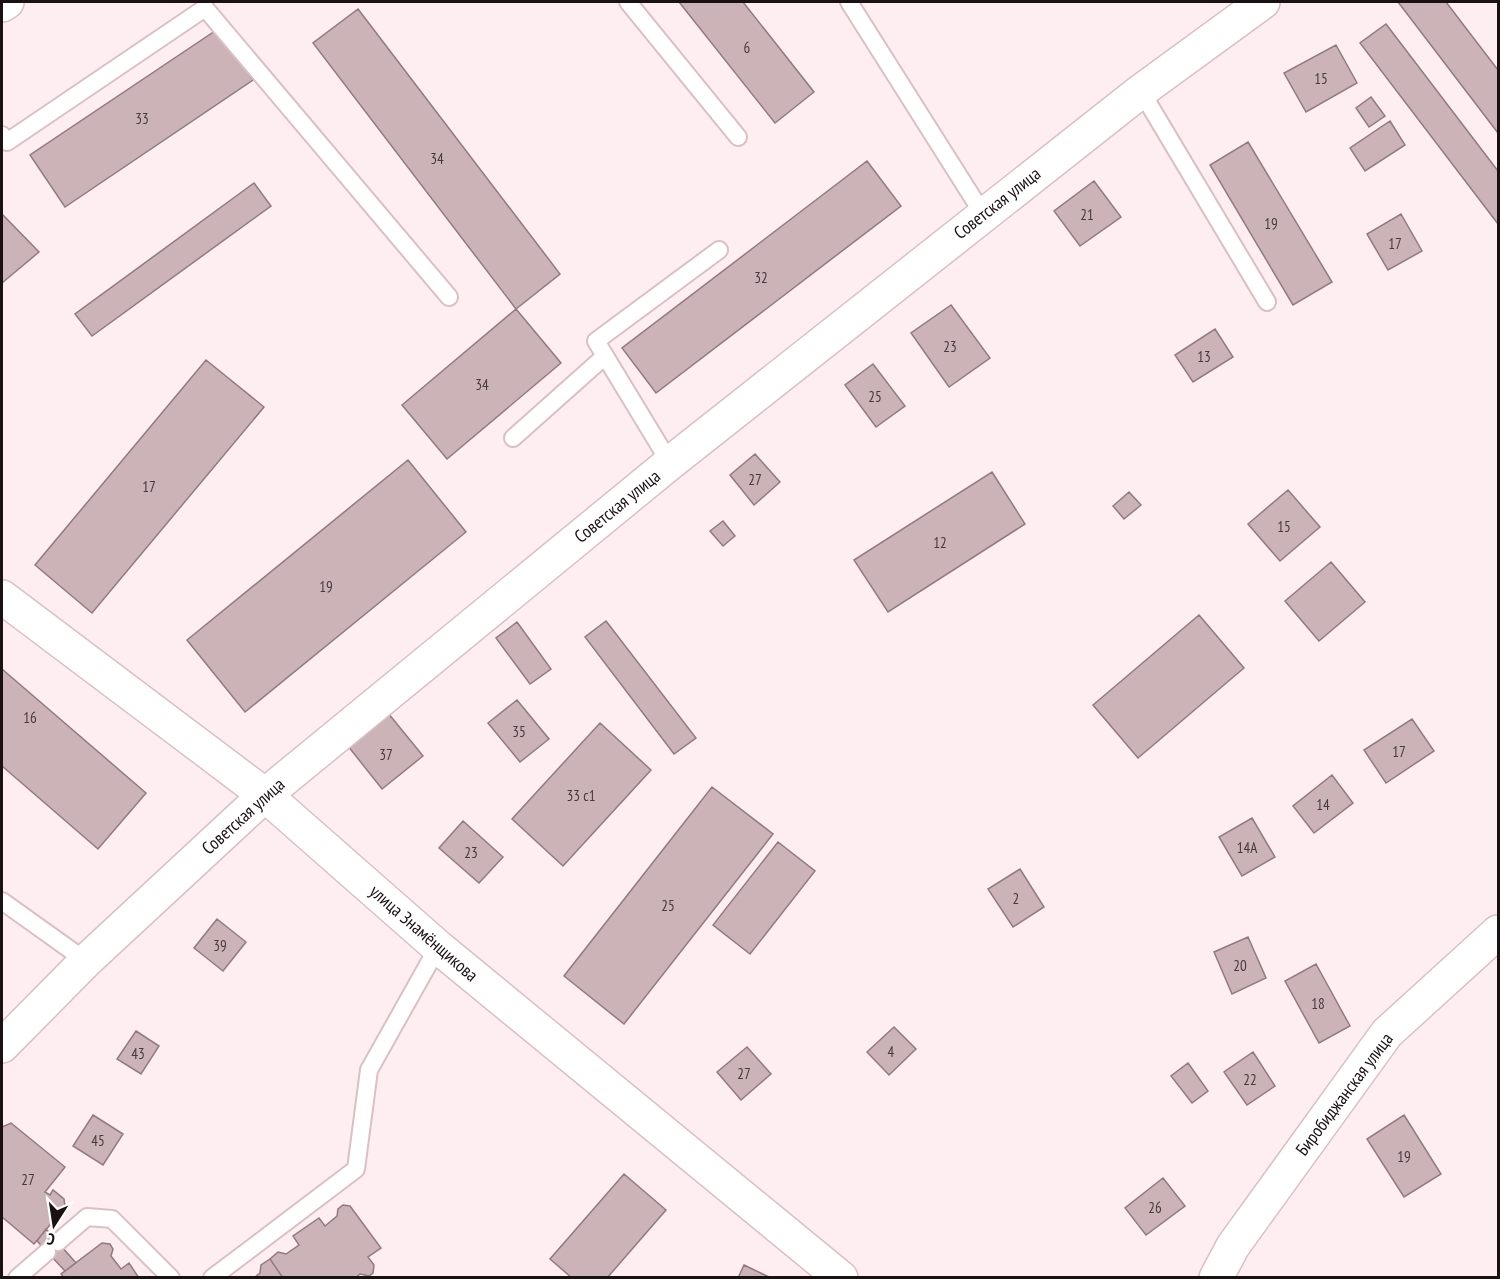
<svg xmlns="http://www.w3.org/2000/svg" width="1500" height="1279" font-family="'PT Sans Narrow',sans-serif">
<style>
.building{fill:#ccb3b8;stroke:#927a7f;stroke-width:1.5}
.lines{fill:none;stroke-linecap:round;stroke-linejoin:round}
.lane-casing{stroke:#d9c0c5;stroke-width:20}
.street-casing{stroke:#d9c0c5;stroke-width:36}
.secondary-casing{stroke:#d9c0c5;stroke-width:36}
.lane{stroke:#fff;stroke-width:16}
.street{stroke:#fff;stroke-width:33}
.secondary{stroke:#fff;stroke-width:33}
.labels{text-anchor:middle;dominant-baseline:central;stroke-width:4.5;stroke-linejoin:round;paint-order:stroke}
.number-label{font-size:15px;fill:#463a3c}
.street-label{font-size:18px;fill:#1a1113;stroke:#fff}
</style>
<rect width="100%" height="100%" fill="#feeef1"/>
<path class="building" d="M679,2H743L814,92L775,123Z
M1398,2H1446L1498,70V133Z
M358,9L560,274L516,309L313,43Z
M1386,24L1498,171V224L1360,43Z
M218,29L253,80L65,207L30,155Z
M1336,45L1357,83L1306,112L1284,73Z
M1371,97L1385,116L1369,127L1356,108Z
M1390,121L1405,145L1365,171L1350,148Z
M1248,142L1332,282L1293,305L1210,165Z
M867,161L901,206L656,393L622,348Z
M1094,181L1121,217L1080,246L1054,211Z
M254,183L271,206L92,336L75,314Z
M2,214L39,252L2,283Z
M1401,214L1422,251L1388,270L1367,234Z
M951,305L990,358L949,387L911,333Z
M516,309L561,363L447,459L402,405Z
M1215,329L1233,357L1193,382L1175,355Z
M206,360L264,407L92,613L35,565Z
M873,364L905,406L876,427L845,385Z
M755,454L780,482L754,505L730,475Z
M408,460L466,532L245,712L187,640Z
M992,472L1025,524L888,612L854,560Z
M1288,490L1320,527L1280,561L1248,524Z
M1129,492L1141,505L1124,519L1113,506Z
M723,521L735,536L723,546L710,531Z
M1331,562L1365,602L1319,641L1285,601Z
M1199,615L1244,668L1138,758L1093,705Z
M606,621L696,738L674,754L585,637Z
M517,622L551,669L530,684L496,638Z
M2,669L146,793L98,849L2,766Z
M517,700L549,739L520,762L488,723Z
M388,713L423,756L382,789L348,746Z
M1412,719L1434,751L1386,783L1364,750Z
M600,723L651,770L563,866L512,819Z
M1332,775L1353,803L1314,833L1293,806Z
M712,787L773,834L624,1024L564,976Z
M1252,818L1275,857L1242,876L1219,837Z
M463,821L503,857L479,883L439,848Z
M778,842L815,871L750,954L713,925Z
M1020,869L1044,907L1013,927L988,889Z
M217,919L246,942L223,971L194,948Z
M1248,937L1266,978L1232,994L1214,952Z
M1316,964L1350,1026L1319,1043L1285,981Z
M894,1027L916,1049L889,1075L867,1052Z
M136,1031L159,1046L141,1074L117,1059Z
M747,1047L771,1074L741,1100L717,1072Z
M1253,1052L1275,1086L1247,1105L1224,1072Z
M1188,1063L1208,1091L1192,1103L1171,1076Z
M93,1115L123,1134L103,1165L73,1146Z
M1404,1115L1441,1174L1404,1197L1367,1139Z
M11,1123L65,1167L45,1192L50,1195L53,1190L64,1199L65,1207L34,1244L2,1217V1127Z
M624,1174L666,1210L607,1278H572L550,1259Z
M1163,1178L1185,1206L1146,1235L1125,1208Z
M343,1205L350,1206L381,1248L368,1257L374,1265L373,1273L369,1276L360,1274L355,1278H283L270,1259L278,1252L286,1254L299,1245L293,1236L319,1218L325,1226L337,1216L338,1209Z
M46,1229L76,1263L65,1271L37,1241Z
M102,1243L110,1244L113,1249L111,1256L121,1269L129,1263L139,1278H64L61,1274Z
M270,1259L283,1278H254L260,1273L261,1265Z
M744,1265L771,1278H738Z"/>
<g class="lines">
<defs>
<path id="lane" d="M628,2L738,137
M849,2L983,214
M1141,91L1267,302
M2,135L7,142L205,8L449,297
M513,438L605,356
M670,463L596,341L719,250
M2,901L86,961
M58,1242L87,1217L112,1219L171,1278
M17,1278L47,1252
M212,1278L356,1169L369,1070L438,947"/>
<path id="street" d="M2,5L7,2
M2,597L265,795L438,947L841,1278
M1216,1278L1233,1246L1387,1033L1498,932"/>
<path id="secondary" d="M2,1046L86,961L265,795L670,463L1141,91L1263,2"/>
</defs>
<use href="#lane" class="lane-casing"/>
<use href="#street" class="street-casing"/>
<use href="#secondary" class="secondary-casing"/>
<use href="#lane" class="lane"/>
<use href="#street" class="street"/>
<use href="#secondary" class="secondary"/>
</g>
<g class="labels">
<g class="number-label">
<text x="747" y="47">6</text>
<text x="1321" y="78">15</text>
<text x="142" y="118">33</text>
<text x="437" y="158">34</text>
<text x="1087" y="214">21</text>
<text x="1271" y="223">19</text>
<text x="1395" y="243">17</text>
<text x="761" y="277">32</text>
<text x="950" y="346">23</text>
<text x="1204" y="356">13</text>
<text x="482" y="384">34</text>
<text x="875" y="396">25</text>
<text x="755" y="479">27</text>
<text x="149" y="486">17</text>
<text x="1284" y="526">15</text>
<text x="940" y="542">12</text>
<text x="326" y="586">19</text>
<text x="30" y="717">16</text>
<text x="519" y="731">35</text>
<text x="1399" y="751">17</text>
<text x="386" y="754">37</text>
<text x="581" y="795">33 с1</text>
<text x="1323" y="804">14</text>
<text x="1247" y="847">14А</text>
<text x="471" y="852">23</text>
<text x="1016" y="898">2</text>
<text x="668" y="905">25</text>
<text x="220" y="945">39</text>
<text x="1240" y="965">20</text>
<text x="1318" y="1003">18</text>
<text x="891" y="1051">4</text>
<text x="138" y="1053">43</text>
<text x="744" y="1073">27</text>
<text x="1250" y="1079">22</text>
<text x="98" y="1140">45</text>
<text x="1404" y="1156">19</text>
<text x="28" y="1179">27</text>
<text x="1155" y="1207">26</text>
</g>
<g class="street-label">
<text transform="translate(997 203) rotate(-38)">Советская улица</text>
<text transform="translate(617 506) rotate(-39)">Советская улица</text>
<text transform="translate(243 816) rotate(-42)">Советская улица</text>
<text transform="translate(424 933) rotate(41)">улица Знамёнщикова</text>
<text transform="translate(1344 1094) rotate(-53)">Биробиджанская улица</text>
</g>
</g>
<rect width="1500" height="1279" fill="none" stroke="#1a1113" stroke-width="6"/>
<g transform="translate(54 1225) rotate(192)" stroke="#ffffff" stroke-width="4.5" paint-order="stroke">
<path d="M0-4.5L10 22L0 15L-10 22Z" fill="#1a1113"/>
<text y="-9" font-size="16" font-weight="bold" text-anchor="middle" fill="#1a1113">С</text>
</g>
</svg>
